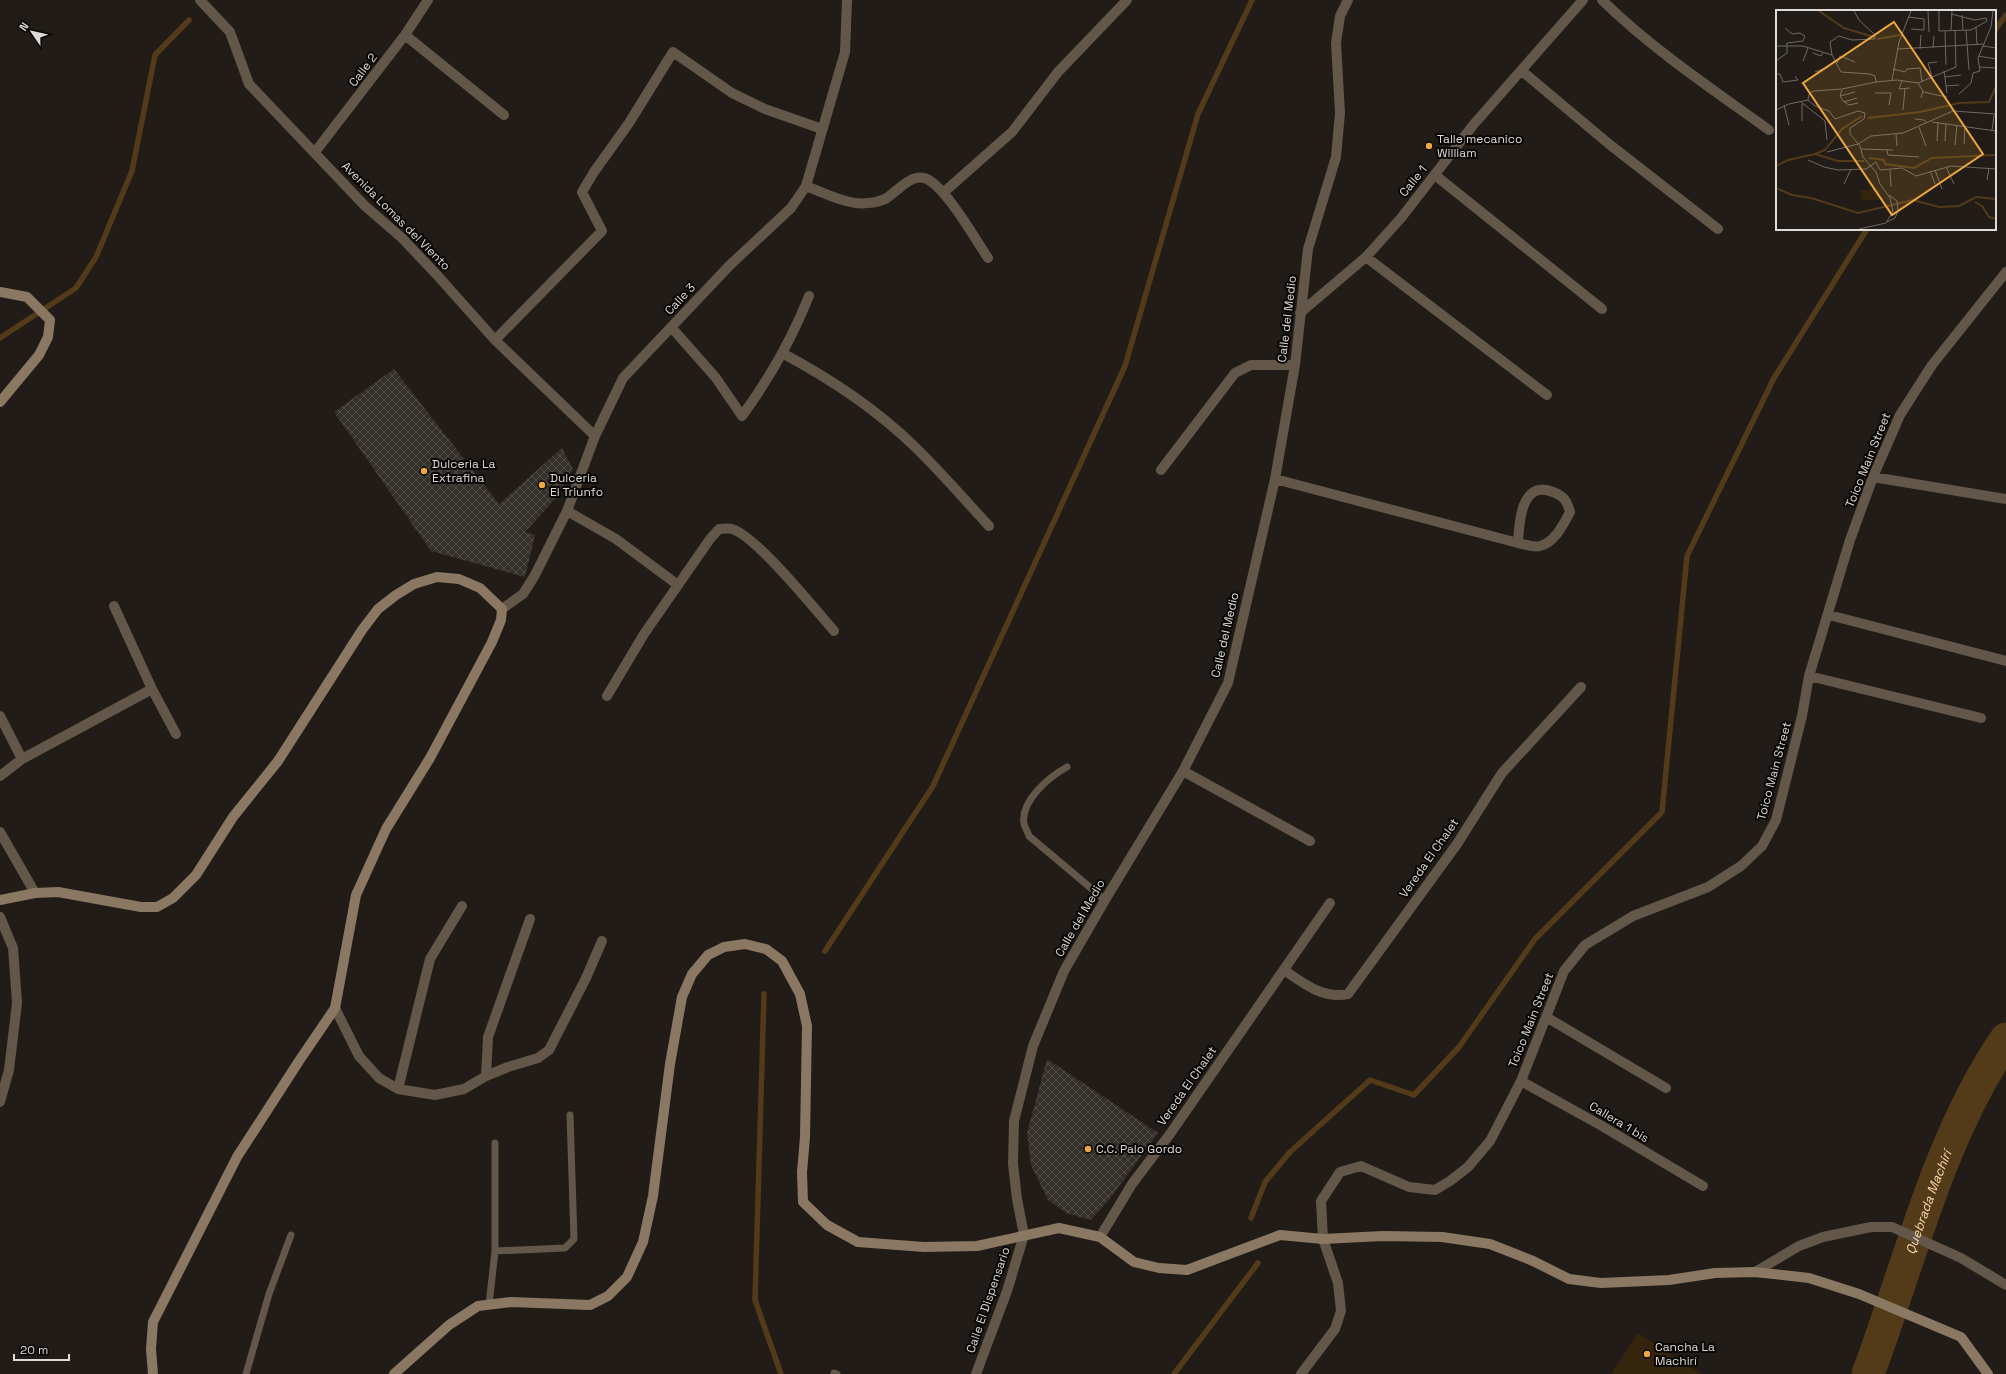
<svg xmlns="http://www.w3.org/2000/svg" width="2006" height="1374" font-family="'Space Grotesk',sans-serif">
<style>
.grass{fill:#36250d}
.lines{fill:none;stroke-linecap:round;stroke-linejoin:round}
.stream{stroke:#533b19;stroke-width:5.5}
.river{stroke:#533b19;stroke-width:33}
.building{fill:url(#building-cross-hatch)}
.service{stroke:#635749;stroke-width:7}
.minor{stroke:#635749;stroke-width:10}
.secondary{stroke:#8b7862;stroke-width:10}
.poi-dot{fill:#eea73d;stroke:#090705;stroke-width:1.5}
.labels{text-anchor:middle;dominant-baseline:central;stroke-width:4;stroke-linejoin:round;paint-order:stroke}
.street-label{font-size:12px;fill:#dfdbd8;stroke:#090705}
.poi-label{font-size:12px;fill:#dfdbd8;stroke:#090705;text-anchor:start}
.water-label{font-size:13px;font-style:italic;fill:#fcd8ab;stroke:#090705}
.inset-river{fill:none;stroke:#533b19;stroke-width:2}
.inset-road{fill:none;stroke:#6d6864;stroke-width:1}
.view{fill:#eea73d;fill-opacity:0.15;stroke:#eea73d;stroke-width:2}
.inset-edge{fill:none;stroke:#dfdbd8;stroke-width:2}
</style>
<defs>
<pattern id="building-cross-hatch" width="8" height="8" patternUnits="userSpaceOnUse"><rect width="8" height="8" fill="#342f29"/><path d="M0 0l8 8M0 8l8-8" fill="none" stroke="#514d47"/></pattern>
</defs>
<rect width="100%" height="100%" fill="#211c17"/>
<path class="grass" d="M1638,1333L1701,1374H1611Z"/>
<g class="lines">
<path class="stream" d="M1995,30L2006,15
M0,338L76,288L96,257L132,171L155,55L189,20
M825,951L933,786L1125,366L1198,114L1252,0
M764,994L755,1300L781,1374
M1251,1218L1265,1182L1290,1152L1370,1080L1414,1095L1459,1047L1535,939L1662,812L1687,556L1774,378L1867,229
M1174,1374L1258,1263"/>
<path class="river" id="s1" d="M1868,1374C1910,1262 1938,1139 2006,1039"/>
</g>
<path class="building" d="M394,369L499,504L562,448L573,469L554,500L525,532L535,535L525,577L431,551L334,412Z
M1047,1059L1158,1133L1109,1200L1091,1220L1066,1213L1048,1200L1031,1165L1027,1133Z"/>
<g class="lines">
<path class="service" d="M1067,767C1049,777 1020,801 1024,824C1025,828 1028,832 1029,836L1105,900
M495,1251L565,1248L574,1239L570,1115
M489,1305L495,1251V1143
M834,1373L837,1374
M246,1374L269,1294L291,1235"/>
<path class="minor" d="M200,0L230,32L249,84L365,206L402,238L437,275L495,340L595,436
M1602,0C1652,49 1712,89 1769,130
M405,35L504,115
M1522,71L1609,144L1718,229
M315,152L405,35L428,0
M1435,175L1602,309
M806,186C822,192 850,206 867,203C873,203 880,201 885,199C896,193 910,174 924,178C943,182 977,242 988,258
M943,193L1012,132L1058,72L1127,0
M1366,257L1547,395
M1300,313L1366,257L1401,218L1474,124L1583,0
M672,328L716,378L742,416C769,379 792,339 809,296
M495,340L602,231L582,192L594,172L629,123L673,52L732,93L765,109L822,129
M782,353C829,378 875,408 914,446C940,471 964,499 989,526
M1161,470L1235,373L1251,365H1295
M1873,477L2006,499
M1275,479L1518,543C1524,544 1534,548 1540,546C1555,542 1563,525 1570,512C1567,501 1564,496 1553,492C1521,479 1519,523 1518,543
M567,511L616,539L678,585
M114,606L152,689L176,734
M502,609L523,594L535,575L567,511L595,436L623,378L730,265L791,208L806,186L845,52L847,0
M1829,615L2006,661
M1809,676L1981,718
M607,696L644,634L710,539L719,529C723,529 728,528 732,529C756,536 815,609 834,631
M0,716L22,759
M1183,771L1310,841
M0,776L22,759L152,689
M0,832L35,893
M0,917L13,948L17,1003L9,1070L0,1102
M1284,970C1304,984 1323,999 1348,994L1457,844L1502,773L1581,687
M335,1008L359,1056L379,1078L398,1089L435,1095L464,1089L486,1076L508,1067L538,1058L549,1050L586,978L602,941
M1546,1017L1666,1088
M486,1076L488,1037L530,919
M1521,1081L1602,1126L1703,1186
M398,1089L430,959L462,906
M1100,1237L1132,1184L1170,1134L1330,903
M1755,1272L1799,1246L1823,1237L1871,1227H1892L1961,1258L2006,1285
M976,1374L1007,1291L1024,1235L1017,1199L1013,1164L1014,1121L1033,1046L1064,971L1105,900L1183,771L1228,683L1275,479L1295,365L1308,249L1336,157L1340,113L1336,43L1340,16L1348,0
M1301,1374L1335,1329L1341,1311L1338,1283L1323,1239L1321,1201L1340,1172L1361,1166L1409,1187L1435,1190L1450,1181L1468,1167L1490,1141L1521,1081L1564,971L1585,945L1633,916L1708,887L1741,866L1762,846L1776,820L1802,716L1809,676L1850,540L1873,477L1900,415L1932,365L2006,272"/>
<path class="secondary" d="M0,292L27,297L50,320L48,337L39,355L0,402
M0,900L35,893L58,892L141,907H157L173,898L196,875L233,817L278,761L362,630L378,609L396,595L414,584L437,577L459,579L480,588L502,609L501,620L492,642L430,758L386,829L356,895L335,1008L299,1061L237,1157L153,1322L151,1349L153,1374
M394,1374L449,1325L478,1306L511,1302L590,1305L608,1296L627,1277L643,1242L653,1196L670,1064L682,997L692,974L708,955L724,947L745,944L766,949L782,961L800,994L807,1026L805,1137L802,1172L803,1202L827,1225L858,1242L924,1247L977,1246L1059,1228L1100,1237L1134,1262L1159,1268L1187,1270L1280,1235L1323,1239L1383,1236L1442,1237L1490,1244L1533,1261L1569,1279L1601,1283L1669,1280L1715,1273L1755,1272L1809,1278L1859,1294L1961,1337L1988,1374"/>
</g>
<g class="poi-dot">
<circle cx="1429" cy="146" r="4"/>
<circle cx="424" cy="471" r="4"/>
<circle cx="542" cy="485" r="4"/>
<circle cx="1088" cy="1149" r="4"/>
<circle cx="1647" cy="1354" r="4"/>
</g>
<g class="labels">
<g class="street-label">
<text transform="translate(363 70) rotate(-53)">Calle 2</text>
<text transform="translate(1413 181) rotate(-51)">Calle 1</text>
<text transform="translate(396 216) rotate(45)">Avenida Lomas del Viento</text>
<text transform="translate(680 299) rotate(-47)">Calle 3</text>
<text transform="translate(1287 319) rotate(-83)">Calle del Medio</text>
<text transform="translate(1868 460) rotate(-68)">Toico Main Street</text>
<text transform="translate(1225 635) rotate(-77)">Calle del Medio</text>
<text transform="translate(1774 771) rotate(-75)">Toico Main Street</text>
<text transform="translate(1429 858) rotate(-55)">Vereda El Chalet</text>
<text transform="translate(1080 918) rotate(-60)">Calle del Medio</text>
<text transform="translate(1531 1020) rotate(-68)">Toico Main Street</text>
<text transform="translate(1187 1086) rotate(-55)">Vereda El Chalet</text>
<text transform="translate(1619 1122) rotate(31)">Callera 1 bis</text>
<text transform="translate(988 1300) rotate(-71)">Calle El Dispensario</text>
</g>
<g class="poi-label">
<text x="1437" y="139">Talle mecanico<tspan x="1437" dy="14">William</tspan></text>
<text x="432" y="464">Dulceria La<tspan x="432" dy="14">Extrafina</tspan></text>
<text x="550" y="478">Dulceria<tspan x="550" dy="14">El Triunfo</tspan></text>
<text x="1096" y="1149">C.C. Palo Gordo</text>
<text x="1655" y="1347">Cancha La<tspan x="1655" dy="14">Machirí</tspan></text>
</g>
<g class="water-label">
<text stroke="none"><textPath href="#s1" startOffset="182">Quebrada Machirí</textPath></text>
</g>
</g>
<g transform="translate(1776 10)">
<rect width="220" height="220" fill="#211c17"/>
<path d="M103,179V190H85V180Z" fill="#36250d"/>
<path class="inset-river" d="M43,1L68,18L98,27M101,29L124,25M92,108L144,102L183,93L213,92L220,77M39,144L49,140L66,119L86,106M93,148L108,150L109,154L138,158L156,148L220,145M0,156L12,150L39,144L62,151H88M0,178L16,185L35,188L82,203L137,190L163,197L183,196L200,187L220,189M199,192L206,196L213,207L220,209"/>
<path class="inset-road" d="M78,1L83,10L99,25V29L76,30L63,26L54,32L56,45L65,62L94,64L99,66L100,72L66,79L37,81L33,84L32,90L39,96L53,101L59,109L82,101L89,103L88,109L74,118V124L84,136L87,147L100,162L104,174L114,188L117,201L110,213L83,219M152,1L153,22M163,1V21L195,20L211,11L210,8M175,4L199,10L210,8M186,5L187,20M132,7L148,9V20L135,19M200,17L201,34M9,18L16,24L24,23L29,26L27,31L11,33L10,36M175,20L176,1M190,20L193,60M169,21L170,55M0,36H27L56,45M207,36L220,38M157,38L158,26M122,39L207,34M144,39L145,25M37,43L45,46L47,43M202,46L220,49M0,51L11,43V36M27,51L32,38M61,53L64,46L79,52M204,57L220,58M117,59L129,62L131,59L144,58L146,72M168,61L171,83M39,62L52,57L58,51M0,64H4L7,72L22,70L19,66M156,67L152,53L161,52M169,67L185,65M116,70L123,32L135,1M126,71L123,79L134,78M100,72L121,70L142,73L180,57L179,20M142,73L147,81L145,88M170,76L183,75M66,80L64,86L67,91L73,95L82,93M147,82L171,87M99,83H115L113,95M183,84L195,73L197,63L204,61L202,48L215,17L217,1M64,86L79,82M25,92L49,111L51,130M68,92L81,88M26,94V111M8,95L13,115M0,100L13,94L32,90M127,100L129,79M139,109L148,110L151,113M156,112L220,121M143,117L150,136M216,120L218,105M120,124L121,136M161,131L162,113M169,131L170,114M188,134L189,116M179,135L181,115M85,139L117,140M111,140L112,145L143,147M51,142L82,134L95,126L127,123L177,101L220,104M32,150L48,157L62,160L90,159L100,152L104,160L126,158L140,166L175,156L220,159M170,157L178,174M114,160L115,177M159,160L166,179M154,161L159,174M211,170L213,158M68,174L75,159M111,212L119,208L122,201L121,191L113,185"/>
<path class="view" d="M118,12L207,144L116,205L27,73Z"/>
<rect width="220" height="220" class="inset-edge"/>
</g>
<g transform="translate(32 32) rotate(304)" stroke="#090705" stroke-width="3" paint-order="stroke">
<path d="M0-3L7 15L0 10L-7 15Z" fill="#dfdbd8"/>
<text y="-6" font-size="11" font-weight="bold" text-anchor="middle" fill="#dfdbd8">N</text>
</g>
<path d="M14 1354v6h55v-6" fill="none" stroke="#dfdbd8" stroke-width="2"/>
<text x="20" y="1354" font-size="12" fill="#dfdbd8" stroke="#090705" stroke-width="3" paint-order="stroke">20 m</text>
</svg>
